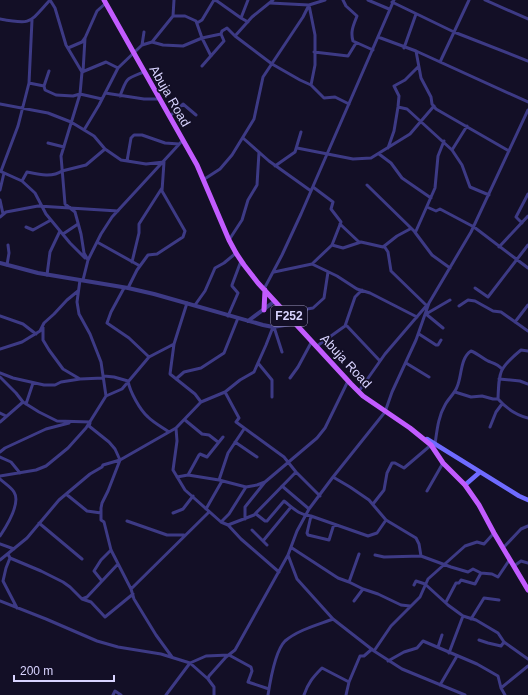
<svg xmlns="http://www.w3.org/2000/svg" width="528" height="695" font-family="Helvetica,sans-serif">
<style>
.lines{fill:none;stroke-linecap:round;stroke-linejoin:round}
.minor{stroke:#3d3a85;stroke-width:3}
.tertiary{stroke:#3d3a85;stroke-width:4}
.secondary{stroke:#6f6bff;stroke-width:4.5}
.primary{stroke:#c25bff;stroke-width:5}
.labels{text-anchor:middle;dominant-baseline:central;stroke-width:3.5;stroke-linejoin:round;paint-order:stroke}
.shield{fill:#130f26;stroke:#9e99be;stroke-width:1}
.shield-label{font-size:12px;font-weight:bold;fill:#d9d4ff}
.street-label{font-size:13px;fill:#d9d4ff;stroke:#130f26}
</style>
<rect width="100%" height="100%" fill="#130f26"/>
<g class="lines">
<path class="minor" d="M50,0L55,8L66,45L82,72L80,94L61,156L65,204L75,212L81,234L84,253L88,260
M343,0L346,6L357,16C354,24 350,31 353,41L373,50
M368,0L389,9
M485,0L528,19
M392,2L454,32L528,61
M270,3L309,5L325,0
M309,5L315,35V65L311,85
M173,16L174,0
M0,19C32,25 29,23 50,0
M248,22L241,18L248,0
M197,23L202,20L214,0L217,1L241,18
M235,36L272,64L300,80L311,85L324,98L335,97L349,104
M378,37L416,51L421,78L431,97L432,104L436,109L509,151
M152,42L173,16H185L196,21L202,38L211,56
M142,45L144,32
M68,48L82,42L85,38L97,11L106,3
M404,48L416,14
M416,51L528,102
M314,52L348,56L356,43
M440,62L469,0
M202,66L224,41L221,34
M49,71L44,86L45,90L56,95L73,96L80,94L102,99
M82,72L106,62L118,68
M83,72L85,38
M29,83L44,86
M105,93L144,99H160
M120,96C127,77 126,79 144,72
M0,104L48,113L71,122L94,136L105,149L121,160L146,164L164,162L162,191L185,231L183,237L157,254L148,255L137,270L128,288
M398,107L407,109L452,150L462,165L470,187L489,195
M170,116L183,104L196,115
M84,130L99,105L118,68L142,45L152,42L163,45L183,46L202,38L221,34L222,31L227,28L235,36L252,17L273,0
M243,138L269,161L311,191
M48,143L64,147
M297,148L353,159L371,158L410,134L434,106
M388,148L394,131L398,107L399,96L394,86L405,80L418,67
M452,150L467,126
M379,154L391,163L402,178L431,198
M127,161L131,138L134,135H142L165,143L179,144
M275,166L295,152L301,132
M0,171L22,181L35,193L46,214L70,243L85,258
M1,171L18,126L29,83L32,20
M203,180L220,169L232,155L254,119L263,77L303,17L309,5
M22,181L27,172C37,174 52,178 62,171L86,165L105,149
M367,185L414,231L432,255L450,268
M0,190L4,173
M0,200L3,214
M427,207L436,211L440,209L474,227L528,268
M0,217L6,212L38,206L118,211
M522,223L516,217L528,194
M340,224L359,242
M26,227L33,230L51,220
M414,231H416L435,188L438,156L444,141
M63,234L78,224
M229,240L242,220L248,200L257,185L259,152
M97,242L140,266
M332,245L343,248L361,242L383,247L397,236L410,229
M384,246L388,252L391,271L427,306
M499,247L528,216
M132,262L139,233V224L162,188
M312,264L332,245L341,222L331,209L333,202L313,187
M7,265L9,253L8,245
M274,272L312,264L337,276L357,289L370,293L417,317
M47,275L50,252L60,231
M80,280L77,302L79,314L90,334L101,362L106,396
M83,280L88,260L101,234L112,217L183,140
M124,288L111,312L107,323L129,338L149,357
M475,288L488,297L528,245
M264,289L282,255L301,214L394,0
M187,303L174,344L170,374L195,394L201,402
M195,305L205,291L215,268L224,263L236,253
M459,306L468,300L475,301L493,311L501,312L528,331
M0,316L23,324L36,334
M228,316L238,293L232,286V285L241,261
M515,322L528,305
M296,323L307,309L313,308L324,298L328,272
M345,326L355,297L362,290
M43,327V340L49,350L63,369L80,379
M274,327L282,352
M443,328L426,314L450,300
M419,334L436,345H438L441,340
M317,346L345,326H347L380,361
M0,349L22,342L40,331L44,323L54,314L67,300L78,291
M528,351L521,350C499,368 499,371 498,399C506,408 516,415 528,418
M258,363L272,380V397
M406,363L429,377
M0,373L13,378L44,385H55L61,382L80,379L103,378
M104,376L114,377L128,381C130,392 140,410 148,417C154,423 162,427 169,432
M0,377L16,393L23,402L39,412L57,421L90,422
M290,378L298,367L312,341
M176,379L184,372L201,368L224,353L238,318
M499,379L520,381L528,384
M359,391L385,354L427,305
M225,392L239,418L236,422L284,457L296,472L320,496
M455,392L471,397L482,396L493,399H498
M26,404L33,383
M0,413L6,416
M185,420L202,434L209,435L218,442
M0,422L23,402
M90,423L89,426L109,442L115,449L120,460L108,491L102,503L101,508V520L104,522L111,550L131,589L134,599L156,635L172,657
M490,427L496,412L502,404
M176,428L177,441L173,470L185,490L221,522L228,525L241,539L279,572
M235,442L257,457
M435,444C437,431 438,417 445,405C448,399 455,393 457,387C462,376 460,358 471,351C477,353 482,358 488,361C493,363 498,364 502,369
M0,452L5,448L46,429L69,423
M0,457L11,462L20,473
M188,475L199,455L200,454L207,457L223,437
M0,476L36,470L46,466L68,448L86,428L106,396L122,389L149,357L174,344
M177,477L188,475L219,480L246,487L257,485L265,482L317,438L325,428L348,381
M333,477L350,487L369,500L386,520L416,538L419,544L421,556
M0,479C4,483 11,487 14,492C21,503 6,527 0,536
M219,480L228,453L244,429
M282,486L309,509
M427,491L443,463
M66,494L87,511L101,513
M373,504L384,490L387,473L392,463H395L404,468L431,445
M206,509L222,481
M173,513L183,509L193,496
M256,514L265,521H267L284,501C293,508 299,515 311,516L368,536L377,533L386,520
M311,516L307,533L308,535L329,540L334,524
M245,519V507L265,482
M127,521L167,535H184
M221,522L229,514L246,487
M39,523L82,559
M228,525L254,515L296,472
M252,530L267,545
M263,541L291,507
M0,544L14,549
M292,548L338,578L349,582L363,589L378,594L401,605L410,606
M503,548L521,529L528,526
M8,554L10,558L41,571L63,582L70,587L82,599L91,602L105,617L133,594
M375,555L384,557L421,556L451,567L468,572L473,569L481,573
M10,558L6,568L3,581L17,608
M0,560L27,538L59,500L90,474L102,467L103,465L120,460L176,428L201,402L225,392L240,380L254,372L266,345L273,327
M514,566L521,561L528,563
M102,581L94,571L101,560L111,550
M349,582L359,554
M414,585L416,581L425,584L448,605L463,616L476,620L498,633L504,642L528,659
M131,589L209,512
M82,599L87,597L118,564
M0,601L46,619L97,641L118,647L161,654L190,663L208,679L214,687V695
M354,601L363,589
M446,602L456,583H459L461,580L475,584L481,573L492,574L498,577L510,559
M471,619L484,598L499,600
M479,640L488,643L501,646L504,642
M438,647L442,635
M374,651L391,626L420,597L428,579L465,546L477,542L484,544L494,533
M449,653L463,616
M388,661L404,652L417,648L423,641L477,664L498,676L501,688L528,666
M208,679L209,676L226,657L235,650L288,555
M440,685L457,656
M501,688L505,695
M113,695L115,691L121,695
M166,695L190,663L206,656L229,655L251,667L252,671L248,682L269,689
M268,695C270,682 275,651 285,641C298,630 317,625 333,619
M304,695C308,683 313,677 322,668L349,682
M346,695L349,682L360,656H364L372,649
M465,695L402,669L374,651L333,619L297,579L288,555L297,531L309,509L333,477L385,412L392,392L416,340L429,303L471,232L528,110"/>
<path class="tertiary" d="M0,263L38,273L128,288L154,294L263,325L273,327L296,323
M248,321L275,301"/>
<path class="secondary" d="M427,439L519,496L528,500
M465,485L480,472"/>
<path class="primary" d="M104,0L197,165L229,240L236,253L244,265L258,283L351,384L363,396L410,428L431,445L443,463L465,485L479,505L494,533L528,590
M264,310L265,290"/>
</g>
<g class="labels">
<rect class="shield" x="271" y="306" width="36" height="20" rx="3"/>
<g class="shield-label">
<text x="289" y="316">F252</text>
</g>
<g class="street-label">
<text transform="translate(170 96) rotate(60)">Abuja Road</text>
<text transform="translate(346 361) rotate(47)">Abuja Road</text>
</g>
</g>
<path d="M14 675v6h100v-6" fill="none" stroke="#d9d4ff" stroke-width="2"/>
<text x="20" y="675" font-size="12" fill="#d9d4ff" stroke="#130f26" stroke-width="3" paint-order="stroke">200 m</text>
</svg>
